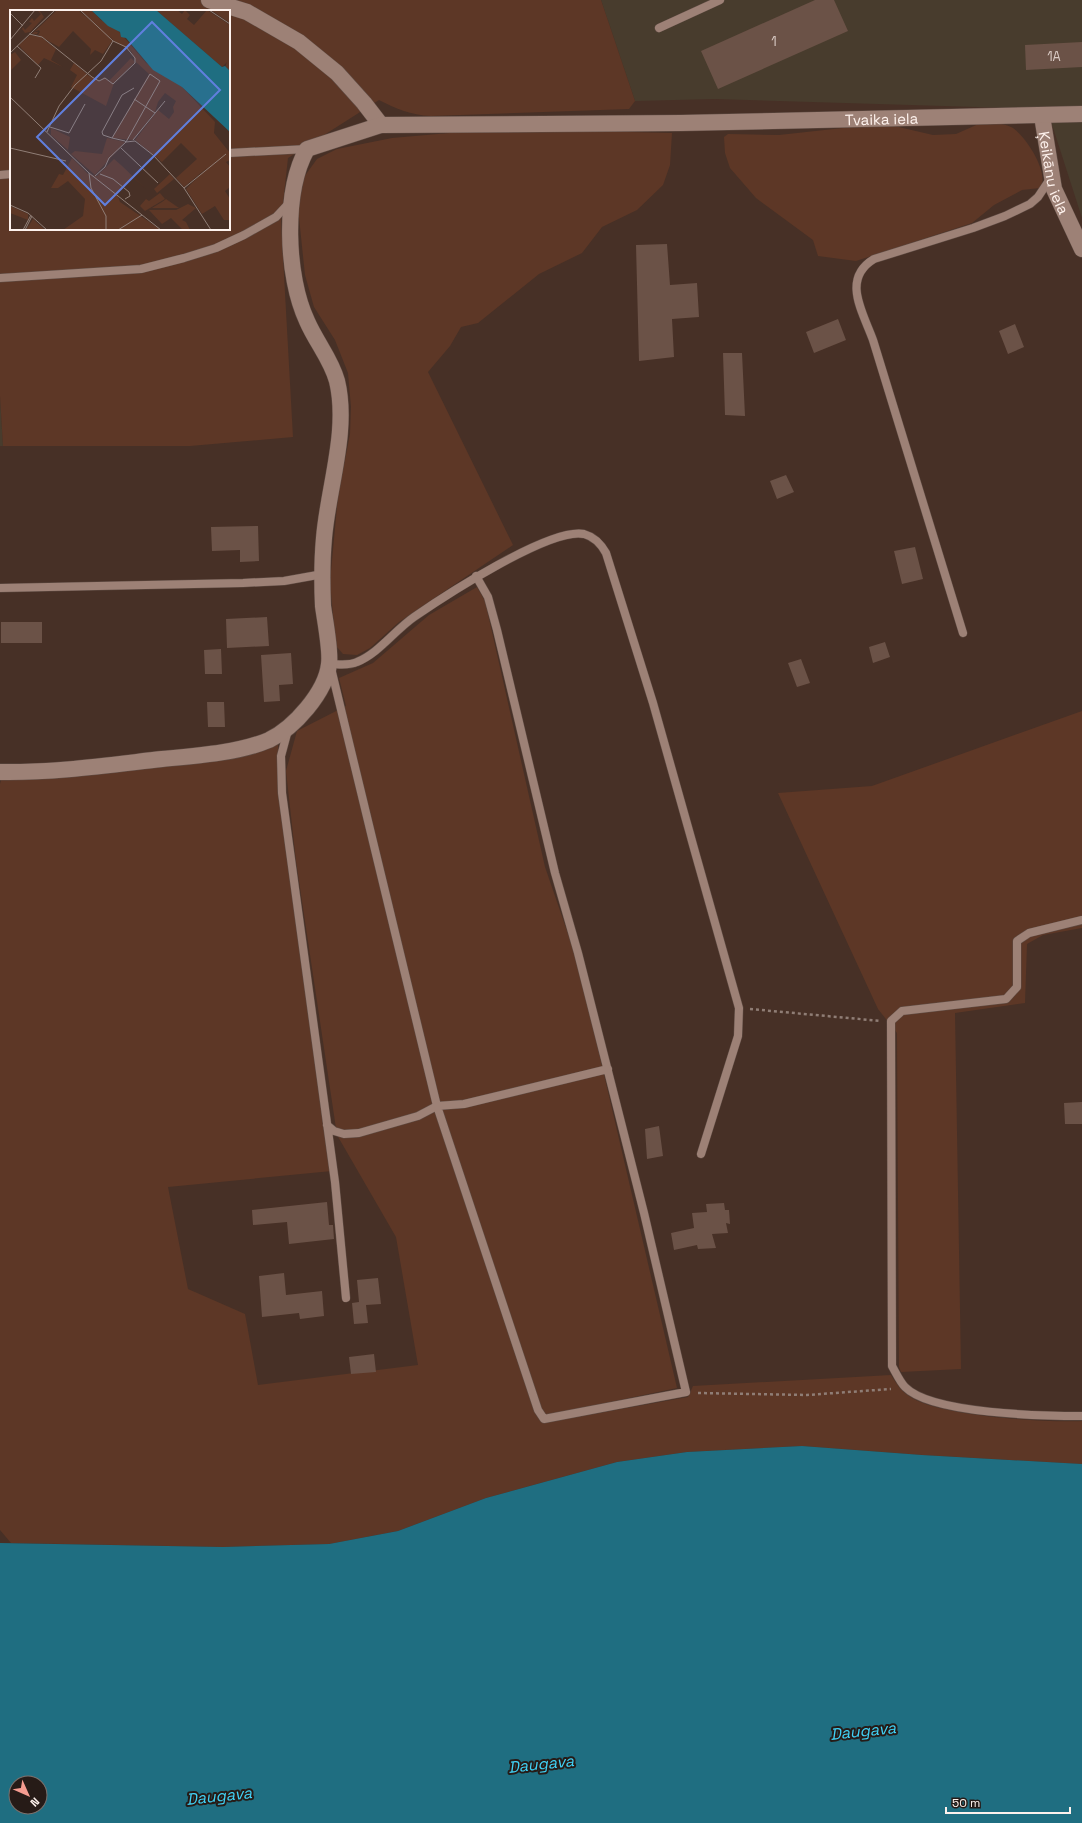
<svg xmlns="http://www.w3.org/2000/svg" width="1082" height="1823" font-family="'Space Grotesk',sans-serif">
<style>
.industrial{fill:#483c2d}
.green{fill:#5d3726;fill-rule:evenodd}
.water{fill:#1f6e81;fill-rule:evenodd}
.building{fill:#6b5247}
.lines{fill:none;stroke-linecap:round;stroke-linejoin:round}
.service-casing{stroke:#5f4c44;stroke-width:9}
.minor-casing{stroke:#5f4c44;stroke-width:17}
.path{stroke:#8f7d75;stroke-width:2.5;stroke-dasharray:3 3;stroke-linecap:butt}
.service{stroke:#9d8176;stroke-width:8}
.minor{stroke:#9d8176;stroke-width:16}
.labels{text-anchor:middle;dominant-baseline:central;stroke-width:4;stroke-linejoin:round;paint-order:stroke}
.number-label{font-size:13px;fill:#d9cac4}
.street-label{font-size:15px;fill:#fef2ed;stroke:#261b17}
.water-label{font-size:16px;font-style:italic;fill:#40d2f6;stroke:#261b17}
.inset-road{fill:none;stroke:#907e76;stroke-width:1}
.view{fill:#607fde;fill-opacity:0.15;stroke:#607fde;stroke-width:2}
.inset-edge{fill:none;stroke:#fef2ed;stroke-width:2}
</style>
<rect width="100%" height="100%" fill="#473026"/>
<path class="industrial" d="M601,0H1082V218L1047,109L715,99L635,101Z
M0,396L3,446H0Z"/>
<path class="green" d="M0,0H601L635,101L629,109L431,116C410,115 397,109 379,100L288,158L281,221L293,437L190,446H0H3L0,396ZM11,11H229V229H11Z
M983,122C991,123 1004,123 1011,127C1024,133 1051,174 1040,188L1022,190L994,205L972,223L856,261L818,256L813,240L756,198L730,168L725,153L724,137L728,134L779,135L861,126L890,125L933,135L956,134Z
M495,129L672,133L670,165L663,185L637,210L602,227L582,253L539,274L478,323L461,327L450,346L428,372L513,545L399,622L370,648L357,655L343,654L336,646L330,582L338,496L350,434L351,407L348,373L335,340L314,307L305,275L298,208L304,177L317,159L337,149L392,138Z
M477,587L485,601L545,867L578,963L677,1388L539,1417L543,1423L688,1397L693,1386L891,1375C896,1383 901,1391 909,1396C936,1416 1046,1423 1082,1421V1464L922,1455L802,1446L687,1452L617,1462L486,1498L398,1531L329,1544L223,1547L11,1543L0,1530V784L2,777L278,744V760L332,1171L168,1187L188,1289L245,1314L258,1385L418,1365L396,1237L337,1135L296,861L286,771L297,731L346,706L339,678L373,663L429,615Z
M1082,711V928L1043,935L1027,944L1025,1003L955,1013L961,1369L901,1372L899,1367L897,1033L878,1009L778,793L872,786Z"/>
<path class="water" d="M802,1446L922,1455L1082,1464V1823H0V1543L223,1547L329,1544L398,1531L486,1498L617,1462L687,1452ZM16,1783H40V1807H16Z"/>
<path class="building" d="M815,0H834L848,31L718,89L701,51Z
M1082,42V67L1026,70L1025,45Z
M667,244L670,285L697,283L699,317L672,319L674,357L639,361L636,245Z
M838,319L846,340L814,353L806,332Z
M1015,324L1024,347L1008,354L999,331Z
M723,353H742L745,416L725,415Z
M786,475L794,492L777,499L770,481Z
M258,526L259,561L240,562V550L212,551L211,527Z
M915,547L923,579L902,584L894,551Z
M267,617L269,646L227,648L226,619Z
M1,622H42V643H1Z
M885,642L890,657L873,663L869,647Z
M221,649L222,674H205L204,650Z
M291,653L293,684L279,685L280,701L264,702L261,655Z
M801,659L810,683L797,687L788,663Z
M207,702H224L225,727H208Z
M1082,1102V1124H1065L1064,1103Z
M659,1126L663,1156L647,1159L645,1129Z
M327,1202L329,1225H333L334,1239L289,1244L287,1222L253,1225L252,1210Z
M724,1203L725,1210H729L730,1224L726,1223L728,1233L712,1234L716,1248L698,1249L697,1245L674,1250L671,1233L694,1228L692,1213L707,1212L706,1204Z
M284,1273L286,1295L322,1291L324,1316L300,1319L299,1313L262,1317L259,1276Z
M378,1278L381,1304L366,1305L368,1323L354,1324L352,1303L359,1302L357,1280Z
M374,1354L376,1372L351,1374L349,1357Z"/>
<g class="lines">
<defs>
<path id="service" d="M659,28L720,0
M229,153L307,149
M0,175L11,174
M0,278L141,269L184,258L216,248L244,235L276,217L290,202
M476,576L488,597L497,630L555,873L578,953L644,1213L686,1392L544,1419L538,1410L437,1106L330,664C338,664 349,666 357,662C379,653 394,631 414,617C443,597 550,527 584,534C595,537 601,544 606,553L653,703L739,1008L738,1036L701,1154
M0,588L243,583L284,581L323,574
M963,633L873,340C863,312 841,279 874,259L973,228L1005,216L1030,204L1038,197L1050,179
M288,730L281,756L282,793L335,1182L346,1298
M1082,920L1029,933L1017,941V987L1006,999L902,1011L891,1021L892,1366C896,1373 900,1382 905,1387C931,1414 1044,1416 1082,1416
M327,1125L334,1131L344,1134L359,1133L418,1116L437,1106L464,1104L608,1069"/>
<g id="minor">
<path d="M209,0L247,12L299,42L337,73L364,103L381,125"/>
<path id="s1" d="M1042,116L1054,189L1082,249"/>
<path id="s2" d="M0,772C54,773 109,765 162,759C194,756 239,753 269,740C294,728 326,692 329,664C331,651 325,621 323,606C322,584 322,560 324,538C328,488 349,431 337,381C331,359 316,342 307,321C286,277 283,192 307,149L381,125L681,123L1082,114"/>
</g>
</defs>
<use href="#service" class="service-casing"/>
<use href="#minor" class="minor-casing"/>
<path class="path" d="M750,1009L881,1021
M698,1393L807,1395L891,1389"/>
<use href="#service" class="service"/>
<use href="#minor" class="minor"/>
</g>
<g class="labels">
<g class="number-label">
<text x="774" y="41">1</text>
<text x="1054" y="56">1A</text>
</g>
<g class="street-label">
<text stroke="none"><textPath href="#s2" startOffset="1479">Tvaika iela</textPath></text>
<text stroke="none"><textPath href="#s1" startOffset="58">Ķeikānu iela</textPath></text>
</g>
<g class="water-label">
<text transform="translate(863 1731) rotate(-6)">Daugava</text>
<text transform="translate(541 1764) rotate(-6)">Daugava</text>
<text transform="translate(219 1796) rotate(-6)">Daugava</text>
</g>
</g>
<g transform="translate(10 10)">
<rect width="220" height="220" fill="#473026"/>
<path d="M27,0H29L34,7L20,22L15,23L12,19L13,17L15,20L22,13L19,12L22,8L24,11L31,4ZM47,0H68L98,25L102,31L93,44L85,40L80,45L81,39L63,21L49,37L28,25L30,22L29,20L24,22H28L27,24H22ZM70,0H81L91,10L107,19L136,53L172,77L205,112L204,123L220,143V150L216,152L220,157V177L215,181L220,189V210H214L205,196L192,204L176,179L198,157L174,177L166,168L187,149L171,133L152,152L125,130L148,100L159,109L164,102L163,97L166,91L155,83L148,92L145,102L123,130L102,128L139,64L126,52L121,41L103,30ZM146,0H167L172,4L175,0L180,5L177,9L184,15L197,0L220,15V61L215,57L217,52L212,57ZM201,0H220V13ZM20,25L31,27L46,39L41,50L53,57L34,48L28,55L12,39L9,35ZM5,42L11,50L0,61V45ZM121,48L125,52L104,73L96,96L61,77L67,65L60,60L64,53L79,66L90,71L94,67L99,71ZM41,118L60,127L58,140L41,125ZM97,128L115,132L85,165L61,144L65,141L92,144ZM62,148L78,164L87,166L104,149L111,155L136,179L123,167L107,184L110,192L151,220H53L73,206L75,189L58,171L48,178H41L49,164L53,165ZM160,164L164,169L147,183L144,179ZM150,183L155,189L135,201L130,196L136,189L139,191ZM156,189L169,198H142L152,192ZM178,194L186,198L172,210L176,212L180,220H173L161,208L152,214L139,200H166ZM0,196L18,204V210L0,203ZM23,209L35,220H16Z" fill="#5d3726"/>
<path d="M81,0H146L212,57L215,56L220,61V122L172,77L143,60L116,28L111,27L110,22L98,16Z" fill="#1f6e81"/>
<path class="inset-road" d="M199,0L220,14M0,3L13,16M19,24L32,27L82,67L89,71L95,68L103,74L125,53V48L116,37L103,31L70,0M0,30L25,0M7,36L31,58L25,68M0,43L45,0M0,87L79,163L151,220M124,89L145,103M40,117L59,123L75,94M37,122L49,96L65,75L91,51L103,31M102,128L140,64L150,71L116,132L115,131L102,128L93,125L92,122L112,85L124,78M123,130L155,91M0,138L56,151M111,138L148,173M79,163L81,178L96,206V220M90,164L103,169L119,182L120,186L115,189M85,166L95,157L99,148L116,132L125,131L143,145L174,178L201,220M174,178L216,144M0,195L18,203L37,220M13,220L21,205M15,220L22,206M108,220L132,205"/>
<path class="view" d="M142,12L210,80L95,195L27,127Z"/>
<rect width="220" height="220" class="inset-edge"/>
</g>
<g transform="translate(28 1795) rotate(135)"><circle r="19" fill="#261b17" stroke="#7c716d"/>
<path d="M0-3L7 15L0 10L-7 15Z" fill="#f59c91"/>
<text y="-6" font-size="11" font-weight="bold" text-anchor="middle" fill="#fef2ed">N</text>
</g>
<path d="M946 1807v6h124v-6" fill="none" stroke="#fef2ed" stroke-width="2"/>
<text x="952" y="1807" font-size="12" fill="#fef2ed" stroke="#261b17" stroke-width="3" paint-order="stroke">50 m</text>
</svg>
